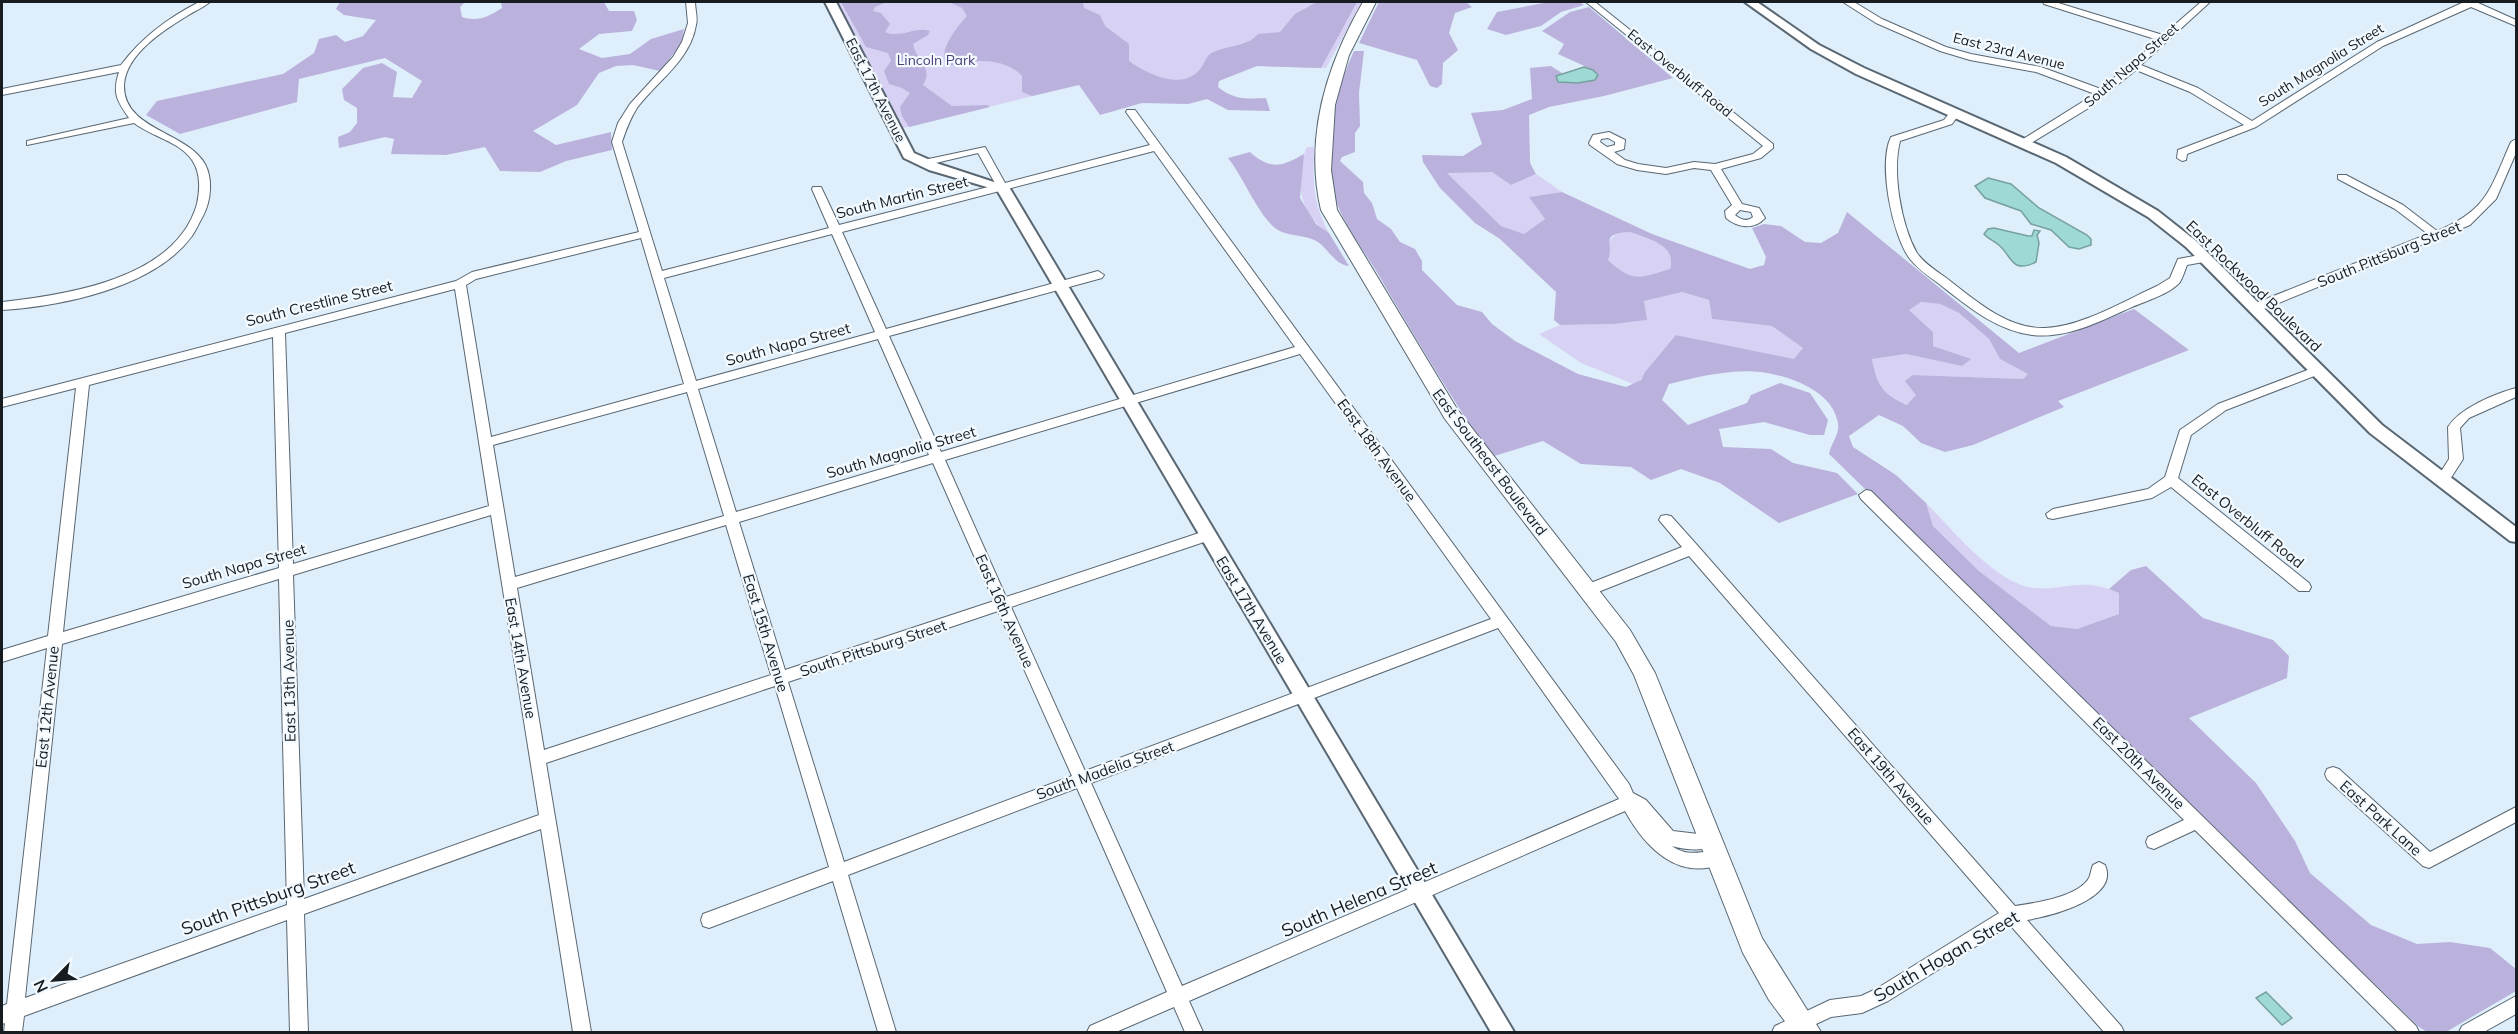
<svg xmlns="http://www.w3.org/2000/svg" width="2518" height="1034" font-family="Mulish,sans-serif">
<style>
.green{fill:#d7d1f4}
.forest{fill:#bab2dc;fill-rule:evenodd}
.water{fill:#9fd9d5;stroke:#76a09f;stroke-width:1.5}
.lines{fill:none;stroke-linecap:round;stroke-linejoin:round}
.minor-casing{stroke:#596772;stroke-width:2}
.tertiary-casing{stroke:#596772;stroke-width:4}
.secondary-casing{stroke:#596772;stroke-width:2}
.minor{fill:#fff;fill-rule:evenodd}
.tertiary{fill:#fff;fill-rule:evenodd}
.secondary{fill:#fff;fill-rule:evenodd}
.labels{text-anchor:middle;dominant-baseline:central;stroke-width:4.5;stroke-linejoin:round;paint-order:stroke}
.far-street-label{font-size:14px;fill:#161c20;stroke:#f3faff}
.far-park-label{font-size:14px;fill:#4f4178;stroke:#f3faff}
.street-label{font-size:15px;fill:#161c20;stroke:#f3faff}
.near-street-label{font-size:18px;fill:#161c20;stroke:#f3faff}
</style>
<rect width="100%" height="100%" fill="#deeefb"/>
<path class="green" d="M836,2H1362L1326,68L1257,66L1134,98L1118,75L903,128Z
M1307,147H1314C1313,182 1312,201 1329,233C1300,215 1293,179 1307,147Z
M1446,172H1492L1511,185L1536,174L1562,192L1530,197L1545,219L1524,235L1501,226Z
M1630,232C1649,239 1677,245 1670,269C1639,278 1633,283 1608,260C1608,241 1609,233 1630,232Z
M1682,292L1709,300L1712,319L1772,326L1803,348L1794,360L1677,335L1636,385L1581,363L1539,334L1560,325L1612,324L1646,320L1644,301Z
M1921,302L1940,304L1959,313L1989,339L2000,359L2028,374L2023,379L1913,375L1917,395L1908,405C1883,394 1877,386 1872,359L1906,354L1962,366L1970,359L1933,346V332L1908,309Z
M1926,503C1953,530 1995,583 2033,588C2066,591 2081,576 2119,593V614L2077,629L2051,626L1979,571L1933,526Z"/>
<path class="forest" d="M340,2H465L460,7L462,17C478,22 488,17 502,8L501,2H604L609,11H634L637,20L632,31L599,34L579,49L602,58L630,54L651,39L684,29L681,44L660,71L633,65L616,66L599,73L577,105L533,131L556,145L611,132L612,150L566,161L540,172L500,171L485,147L446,155L391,154L394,139L385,137L339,148L338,137L350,132L357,123V108L344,100L342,89L363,68L382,63L397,72L393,97L412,98L422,81L385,58L299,79L297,102L180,134L146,115L157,101L283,74L314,53L319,39L336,35L345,42L363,36L376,20L344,15L336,9Z
M841,2H887L875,7L873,11L881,13L890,24L885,32C901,39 915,26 930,31L928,35L913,44C916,61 934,67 923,85L952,106L987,105L990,107L909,127L902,116L900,107L910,93L902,88L889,84L884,71L891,61L888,53L866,47Z
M949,2H1083L1084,8L1100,15L1105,26L1129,44V61C1147,74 1183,92 1201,68C1206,61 1206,54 1216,51C1231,45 1248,46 1258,34L1280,32L1295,14L1317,2H1357L1321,68L1257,66L1219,81L1218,87C1234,100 1246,99 1266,98L1270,111L1228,110L1207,99L1188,104L1142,103L1100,115L1079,85L1032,96L1022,92V76C1010,62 986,59 968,62C960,63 953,67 945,64C940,48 956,28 967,16L962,8Z
M1379,2H1466L1472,7L1455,13L1449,33L1458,50L1443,63L1442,84L1437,88L1430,86L1417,60L1359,43Z
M1549,2H1579L1584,5L1561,12L1541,26L1506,35L1487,29L1497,12Z
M1589,7L1673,78L1604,96L1549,107L1529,115L1530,163L1536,174L1511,185L1492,172L1447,173L1501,226L1524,234L1545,219L1529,197L1562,192L1652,234L1750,269L1764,265L1766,257L1752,228L1764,224L1781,226L1805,242L1821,243L1838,233L1847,212L2019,353L2134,309L2189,350L2058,401L2064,407L1973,445L1945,452L1921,443L1903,426L1879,415L1849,436L1853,447L1896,475L1926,503L1933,526L1979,571L2051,626L2077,629L2119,614V593L2109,589L2131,570L2146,566L2203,618L2273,640L2289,656L2287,678L2189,718L2256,783L2295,841L2310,873L2371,925L2417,944L2450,942L2490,948L2516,969V991L2446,1032H2427L2419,1027L1829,454C1831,443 1840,434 1838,423C1832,390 1789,376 1761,372C1730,369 1698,377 1669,384L1662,400L1688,425L1747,403L1751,395L1780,383L1810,393L1828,420L1824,435H1810L1764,422L1719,429L1723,447L1771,449L1793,463L1837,473L1858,494L1779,523L1720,483L1681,469L1651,480L1631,467L1581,464L1543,441L1491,457C1451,397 1414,336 1378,274C1363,249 1341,222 1334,194C1324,146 1334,94 1354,51H1364L1359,93L1360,126L1355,133V152L1342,157L1340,161L1363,182L1364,193L1372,203L1377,219L1391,229L1400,242L1415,249L1422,261V270L1457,305L1482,312L1492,324L1515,341L1578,374L1626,387L1641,380L1645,372L1676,335L1794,359L1803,348L1772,326L1712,319L1709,300L1682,292L1644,301L1647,320L1614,324L1560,325L1554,320L1556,292L1500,239L1475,223L1440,188L1423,162L1422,155L1463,156L1482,144L1471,113L1503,110L1532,99L1530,68L1551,66L1562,73L1556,77L1593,70L1558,54L1564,44L1542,31L1570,12ZM1630,232C1649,239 1677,245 1670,269C1639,278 1633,283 1608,260C1615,243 1598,234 1630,232ZM1921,302L1940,304L1959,313L1989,339L2000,359L2028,374L2023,379L1913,375L1905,381L1916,395L1907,405C1883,394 1877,386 1872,359L1906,354L1962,366L1971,359L1933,346V332L1909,310Z
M1250,152C1270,170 1282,167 1304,154L1300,198L1316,224L1329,233L1349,266C1333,264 1328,247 1316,241C1304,234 1286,237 1275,228C1257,213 1244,178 1228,158Z"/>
<path class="water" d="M1584,67L1593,70L1598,75L1595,80L1578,83L1558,82L1556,76Z
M1988,178L2011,184L2039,208L2087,235L2091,239V245L2079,249L2069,247L2051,230L2031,224L2021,211L1985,198L1975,186Z
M1994,228L2028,236H2032L2034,230L2040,231L2037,235L2039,243L2036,262C2012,274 2012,257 2000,246C1995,241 1988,239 1984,234L1988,229Z
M2266,992L2292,1018L2282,1025L2256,998Z"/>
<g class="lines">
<defs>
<path id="minor" d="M199,2H210C203,8 194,11 187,16C164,30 126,54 124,85C123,130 186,131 205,164C213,179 211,201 203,216C199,223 196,230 192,236C154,288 62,306 2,310V302C66,295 176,279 197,204C200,190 201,173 192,160C179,141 152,137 134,123L27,145V141L129,118C117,101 112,93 119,72L2,95V89L121,65C142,37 168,18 199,2Z
M686,2H695C695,9 698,18 696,25C690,61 657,81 637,108C630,119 626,130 622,142L662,271L829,228L812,189L813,187H821L822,189L839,225L996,185L978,153L923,166L919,165V161L985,147L1005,183L1150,145L1126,112L1127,110H1135L1629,784L1633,793L1646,800L1673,831L1715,836L1717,841L1715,846C1702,851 1686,850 1672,846C1692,860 1704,847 1722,854L1724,859L1722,864C1677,881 1645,847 1625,811L1189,1001L1203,1032H1185L1174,1007L1116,1032H1087L1090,1026L1167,992L1077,788L848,875L896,1032H878L833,881L709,928L703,926L701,920L703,914L829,867L775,686L546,763L591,1032H573L541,829L304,914L308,1032H290L287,920L24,1016L22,1032H4L5,1023L2,1024V1006L7,1004L47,648L2,662V650L48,636L76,388L2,407V399L456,281L472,272L639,232L612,142L618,123L630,104L673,57L682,42L688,23ZM1154,151L1295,347L941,452L889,336L1102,278L1104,275L1098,271L886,329L842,232ZM832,234L875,332L696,381L664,278ZM641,238L684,384L491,437L466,285L476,279ZM455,289L489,506L293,564L285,333ZM273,337L279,568L63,632L89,385ZM878,339L929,455L736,512L698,389ZM1300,354L1491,619L1085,771L1011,607L1213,539L1215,535L1213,531L1208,530L1006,597L945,460ZM687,392L724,516L515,577L493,445ZM933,463L994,601L785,670L739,522ZM491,515L539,815L304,899L293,575ZM726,525L771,675L544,750L517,588ZM279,579L287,905L25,998L62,644ZM998,611L1072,776L844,862L788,682ZM1498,628L1619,799L1182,986L1091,783Z
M1586,2H1595L1773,144V148L1761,158L1721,169L1742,204L1759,208L1765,218C1754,230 1738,228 1726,218L1725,211L1732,205L1711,170L1694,168L1666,174L1637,170L1617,164L1590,145L1589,143L1593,135L1609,132L1625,140L1624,149L1614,152L1625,160L1638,164L1666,168L1694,162L1715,164L1753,154L1763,146ZM1608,138L1615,142V145L1607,147L1600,142L1601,139ZM1740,210L1751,212L1753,217C1747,222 1741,220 1735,215Z
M1843,2H1854L1882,19L1946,47L1971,54L2041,67L2101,89L2158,40L2044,4L2043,2H2055L2163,35L2201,2H2210L2141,65L2198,88L2252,121L2377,42L2464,2H2476L2516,20V26L2471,7L2383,46L2256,127L2187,154L2186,160L2182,161L2177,158L2178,150L2244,125L2190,92L2136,70L2087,109L2028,145H2020V141L2095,94L2036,72L1970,60L1940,51L1876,23Z
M1955,110L1960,113L1952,124L1900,141C1892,172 1901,225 1917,253C1924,263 1935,270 1945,277C1974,299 2006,329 2045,328C2081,327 2124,301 2157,286L2170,278L2178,259L2205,254L2211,258L2209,261L2187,265C2185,270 2183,277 2180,282C2170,294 2146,301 2132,307C2101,321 2067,339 2032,335C1995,330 1966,305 1938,283C1928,276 1918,269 1910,259C1892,235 1878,164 1891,137L1944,120L1951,111Z
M2516,139V153L2496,199L2470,225L2259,311H2251L2249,308L2251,305L2428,234L2395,209L2338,179V175H2346L2403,205L2437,231C2488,210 2490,189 2511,142Z
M2318,366L2322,367L2324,370L2322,373L2226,410L2191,435L2178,478L2309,583L2311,587L2309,591H2299L2171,487L2152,498L2053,519L2048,518L2046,514L2053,509L2148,489L2165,477L2180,430L2218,404Z
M2516,388V397L2469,418L2460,428L2463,459L2447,484H2437L2435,481L2449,459L2448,427C2460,408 2494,394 2516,388Z
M1866,490L1871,491L2416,1026L2419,1032H2398L2195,830L2154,849L2148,847L2146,842L2148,837L2184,820L1861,499L1859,495Z
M1666,515L1671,516L1697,545L2015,906C2035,903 2078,897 2089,878C2091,874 2091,869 2093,865L2099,862L2105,865C2120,899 2050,916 2027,920L2121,1026L2124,1032H2104L2010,925L1888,1001L1862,1013L1831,1017L1799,1032H1772L1775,1026L1830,1000L1861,996L1876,989L1999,913L1689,556L1593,594H1583L1581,590L1583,586L1682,547L1659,520L1661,516Z
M2333,767L2339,769L2430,852L2516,807V822L2429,868L2423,866L2327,779L2325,774L2327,769Z
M2516,996V1014L2484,1032H2459L2462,1026Z"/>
<path id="tertiary" d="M825,2H836L914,153L939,164L1009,187L1514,1032H1491L997,190L929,170L904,158Z
M1745,2H1757L1819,45L1864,68L2066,157L2158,211L2196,241L2382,425L2516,527V542L2510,541L2370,433L2186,247L2148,217L2056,163L1856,74L1811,49Z"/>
<path id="secondary" d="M1363,2H1376L1349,55L1335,105L1331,170L1337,210L1457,409L1630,630L1655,673L1762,938L1821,1032H1793L1769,1000L1743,953L1634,675L1616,642L1445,419L1321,210C1304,137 1327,64 1363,2Z"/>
</defs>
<use href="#minor" class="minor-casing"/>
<use href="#tertiary" class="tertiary-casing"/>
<use href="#secondary" class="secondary-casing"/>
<use href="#minor" class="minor"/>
<use href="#tertiary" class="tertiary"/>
<use href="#secondary" class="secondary"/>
</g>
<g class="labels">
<g class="far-street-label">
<text transform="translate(2009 51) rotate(14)">East 23rd Avenue</text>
<text transform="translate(2131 65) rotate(-41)">South Napa Street</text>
<text transform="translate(2321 65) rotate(-32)">South Magnolia Street</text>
<text transform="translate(1680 73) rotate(39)">East Overbluff Road</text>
<text transform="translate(876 90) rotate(63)">East 17th Avenue</text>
</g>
<g class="far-park-label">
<text x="936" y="60">Lincoln Park</text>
</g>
<g class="street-label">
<text transform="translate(902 197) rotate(-14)">South Martin Street</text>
<text transform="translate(2389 254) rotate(-22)">South Pittsburg Street</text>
<text transform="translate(2254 286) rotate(44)">East Rockwood Boulevard</text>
<text transform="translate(319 303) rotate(-14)">South Crestline Street</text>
<text transform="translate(788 344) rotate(-15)">South Napa Street</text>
<text transform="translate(1377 450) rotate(54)">East 18th Avenue</text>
<text transform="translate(901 452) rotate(-16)">South Magnolia Street</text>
<text transform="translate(1490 462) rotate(53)">East Southeast Boulevard</text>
<text transform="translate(2248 521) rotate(39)">East Overbluff Road</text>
<text transform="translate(244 566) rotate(-16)">South Napa Street</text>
<text transform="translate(1252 610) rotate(59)">East 17th Avenue</text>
<text transform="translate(1005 611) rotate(66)">East 16th Avenue</text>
<text transform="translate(766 633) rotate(73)">East 15th Avenue</text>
<text transform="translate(873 648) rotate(-18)">South Pittsburg Street</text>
<text transform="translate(521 658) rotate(80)">East 14th Avenue</text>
<text transform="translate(289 681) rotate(-91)">East 13th Avenue</text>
<text transform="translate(47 707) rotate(-84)">East 12th Avenue</text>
<text transform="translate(2139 763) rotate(45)">East 20th Avenue</text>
<text transform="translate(1105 770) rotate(-20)">South Madelia Street</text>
<text transform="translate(1891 776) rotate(49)">East 19th Avenue</text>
<text transform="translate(2381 818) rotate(42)">East Park Lane</text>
</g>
<g class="near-street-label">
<text transform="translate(268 898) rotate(-20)">South Pittsburg Street</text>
<text transform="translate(1359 899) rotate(-23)">South Helena Street</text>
<text transform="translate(1946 956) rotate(-30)">South Hogan Street</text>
</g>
</g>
<rect width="2518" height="1034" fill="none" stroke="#161c20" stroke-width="6"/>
<g transform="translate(54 980) rotate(245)" stroke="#f3faff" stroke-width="4.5" paint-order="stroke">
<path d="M0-4.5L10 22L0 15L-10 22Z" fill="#161c20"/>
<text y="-9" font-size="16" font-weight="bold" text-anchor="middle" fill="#161c20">N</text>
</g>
</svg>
